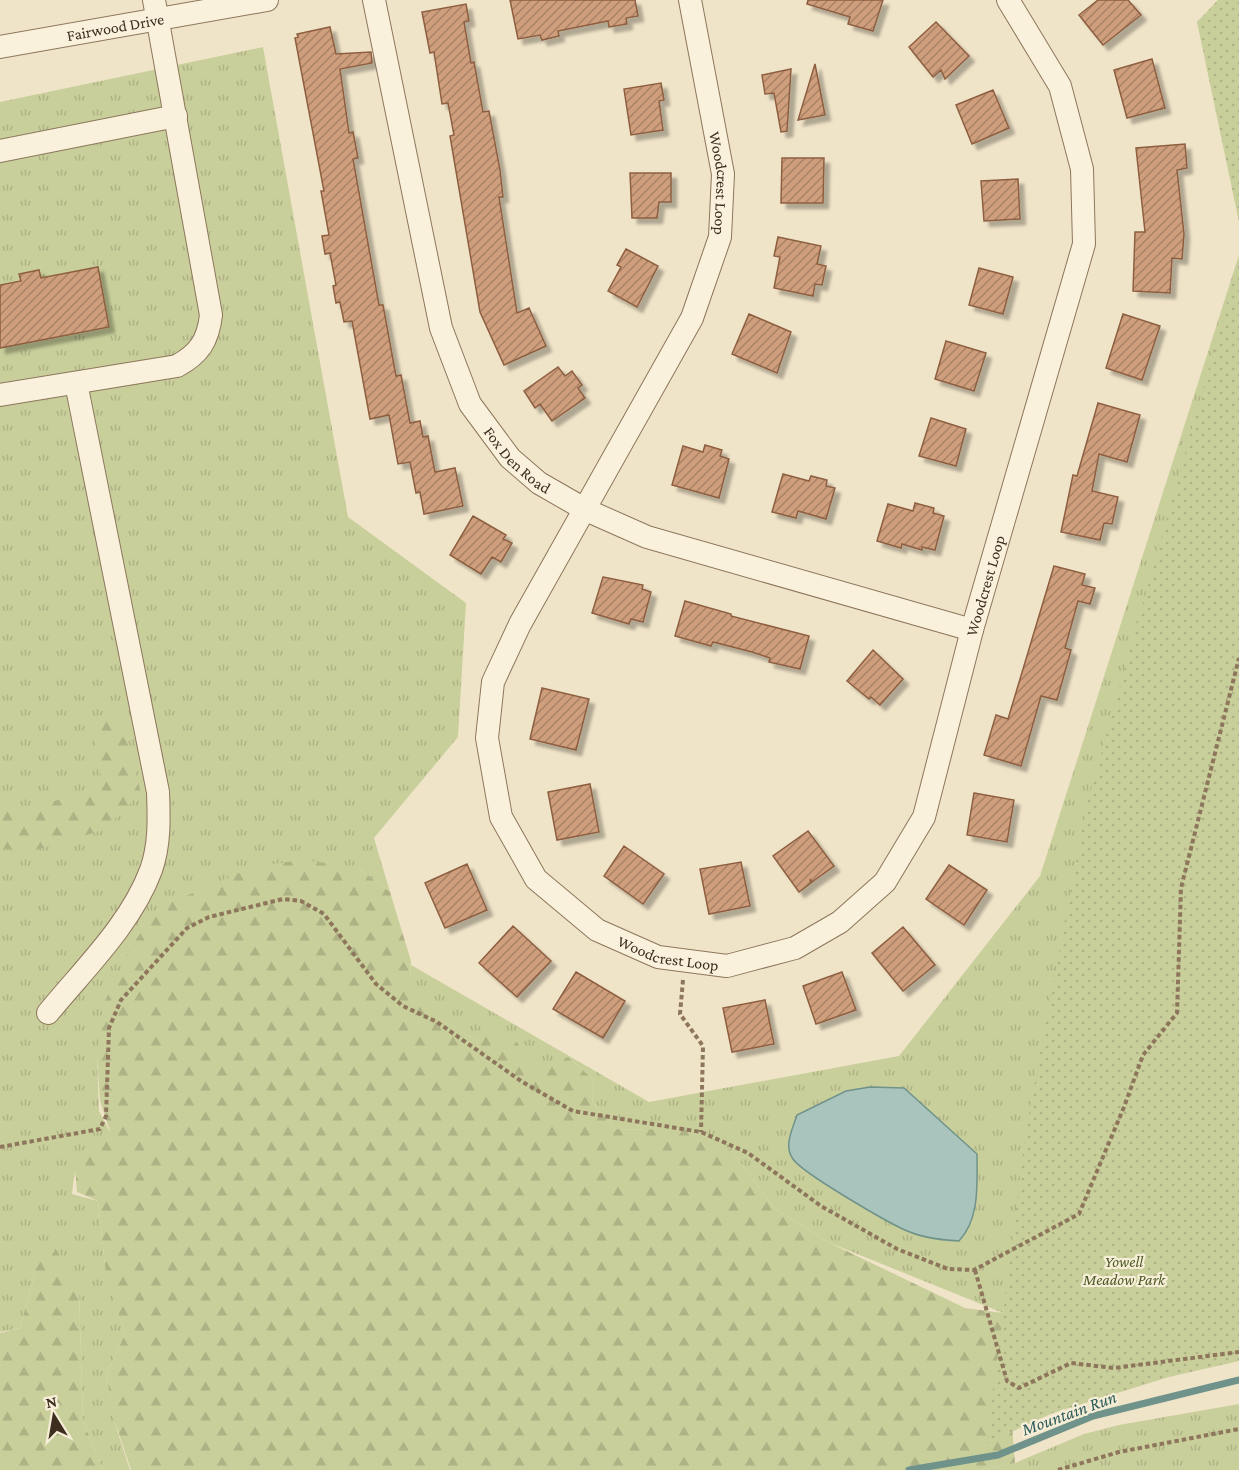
<svg xmlns="http://www.w3.org/2000/svg" width="1239" height="1470" font-family="'Crimson Pro',serif">
<style>
.grass{fill:url(#grass-tufts)}
.forest{fill:url(#forest-firs)}
.park{fill:url(#park-dots)}
.water{fill:#a9c4bc;stroke:#6f938a;stroke-width:1.5}
.lines{fill:none;stroke-linecap:round;stroke-linejoin:round}
.stream{stroke:#6f938a;stroke-width:7}
.building{fill:url(#building-hatch);stroke:#8d5f41;stroke-width:1.5;filter:url(#shadow)}
.minor-casing{stroke:#8d765c;stroke-width:24}
.path{stroke:#8d765c;stroke-width:4;stroke-dasharray:4.5 3;stroke-linecap:butt}
.minor{stroke:#faf1dc;stroke-width:22}
.labels{text-anchor:middle;dominant-baseline:central;stroke-width:4.5;stroke-linejoin:round;paint-order:stroke}
.street-label{font-size:16px;fill:#3d2e20;stroke:#f7eed8}
.park-label{font-size:16px;font-style:italic;fill:#4d5a26;stroke:#f7eed8}
.water-label{font-size:18px;font-style:italic;fill:#2f5d5a;stroke:#f7eed8}
</style>
<defs>
<pattern id="grass-tufts" width="24" height="20" patternUnits="userSpaceOnUse" patternTransform="scale(1.5)"><rect width="24" height="20" fill="#c9cf9b"/><path d="M3 7l-1-3M5 7V3M7 7l1-3M15 17l-1-3M17 17v-4M19 17l1-3" fill="none" stroke="#aeb285"/></pattern>
<pattern id="forest-firs" width="22" height="20" patternUnits="userSpaceOnUse" patternTransform="scale(1.5)"><rect width="22" height="20" fill="#c9cf9b"/><path d="M5 1l3.5 6h-7zM16 11l3.5 6h-7z" fill="#aeb285"/></pattern>
<pattern id="park-dots" width="8" height="8" patternUnits="userSpaceOnUse" patternTransform="scale(1.5)"><rect width="8" height="8" fill="#c9cf9b"/><path d="M2 2h.1M6 6h.1" fill="none" stroke="#aeb285" stroke-width="1.8" stroke-linecap="round"/></pattern>
<pattern id="building-hatch" width="6" height="6" patternUnits="userSpaceOnUse" patternTransform="scale(1.5)"><rect width="6" height="6" fill="#cf9f7d"/><path d="M-1 1l2-2M0 6l6-6M5 7l2-2" fill="none" stroke="#a98266"/></pattern>
<filter id="shadow"><feDropShadow dx="5.5" dy="5.5" stdDeviation="1.5" flood-color="#0004"/></filter>
</defs>
<rect width="100%" height="100%" fill="#f0e4c8"/>
<path class="grass" d="M263,47L348,517L466,603L458,737L374,838L390,892L357,867L97,1056L99,1111L110,1132C81,1155 76,1156 72,1194L98,1201L105,1265L125,1334L106,1375L117,1430L130,1470H103L83,1421L79,1291L35,1273L20,1328L0,1332V102Z
M1239,255V269L1003,1313L830,1243L775,1209L731,1150L647,1130L615,1129L592,1102L594,1080L568,1057L537,1071L514,1038L478,1041L408,1000L411,965L649,1102L899,1056L1040,876Z
M1239,1404V1470H981L1015,1463L1084,1434L1119,1425Z"/>
<path class="forest" d="M95,719L118,721L127,741L141,793L103,830L29,852L0,848V801L29,810L103,784L96,753Z
M301,860L357,867L390,892L411,961L409,1000L478,1041L493,1030L514,1038L537,1070L568,1057L594,1080L592,1102L615,1129L647,1130L695,1124L731,1150L775,1209L830,1243L965,1308L1003,1313L1015,1463L981,1470H131L115,1422L106,1375L125,1334L106,1275L98,1201L77,1192L75,1166L85,1152L110,1131L100,1101L97,1056L103,1005L132,945L160,907L253,867Z
M53,1244L79,1291L83,1421L103,1470H0V1333L20,1328L35,1273L30,1260Z"/>
<path class="park" d="M1218,0H1239V222L1197,22Z
M1239,260V1361L1169,1377L1053,1413L987,1443L1026,1129L1087,804Z"/>
<path class="water" d="M870,1087L904,1088L977,1154C977,1184 980,1219 959,1241C940,1240 922,1238 905,1230C887,1222 802,1173 793,1159C783,1146 793,1128 797,1115L846,1091Z"/>
<g class="lines">
<path class="stream" d="M909,1470L998,1455L1093,1416L1239,1380"/>
</g>
<path class="building" d="M510,0H635L638,16L626,18L627,24L609,27L608,21L558,31L559,36L542,40L540,35L518,39Z
M808,0H883L873,31L848,24L850,17L807,4Z
M1098,0H1128L1141,15L1103,45L1079,15Z
M466,4L469,21L464,22L471,63L474,62L483,112L489,111L500,170L503,197H499L517,313L529,308L546,346L504,365L480,312L450,136L454,135L448,103L442,104L434,52L430,53L422,12Z
M936,22L969,56L945,79L941,70L933,77L909,47Z
M330,27L336,54L371,52L372,63L340,69L349,133L353,132L358,158L353,159L379,305H383L396,376L401,375L410,423L420,421L423,437L428,436L435,472L455,468L463,506L424,514L420,492L416,493L410,462L398,464L389,415L370,419L352,321L344,322L340,302L336,303L333,286L336,285L330,253L325,254L322,236L329,235L321,191H324L295,38L298,37L297,34Z
M1152,59L1165,108L1127,118L1114,70Z
M815,64L825,115L798,120Z
M791,69L787,131L781,132L774,93L765,94L762,75Z
M661,83L664,100L659,101L663,130L631,135L624,89Z
M993,90L1009,128L972,144L956,105Z
M1185,144L1187,168L1177,170L1184,234L1182,259L1172,258L1170,293L1133,291L1135,232H1145L1136,148Z
M782,158H824L823,203H781Z
M630,173H671V202H659L657,218H632Z
M1018,179L1020,219L984,221L981,181Z
M778,237L821,246L817,264L826,266L822,285L815,284L813,296L774,288L780,257L774,256Z
M626,249L658,266L637,307L608,291L621,267L617,265Z
M98,267L109,327L0,348V285L21,281L19,274L39,270L41,278Z
M979,268L1013,277L1003,314L969,305Z
M749,314L791,332L777,373L732,354Z
M1123,314L1160,326L1142,380L1106,368Z
M946,341L986,353L974,391L935,379Z
M558,367L565,376L572,371L582,385L578,388L585,398L552,421L540,404L535,408L524,391Z
M1098,403L1140,415L1127,462L1099,454L1092,491L1118,497L1112,524L1104,523L1100,540L1061,532L1073,475L1077,476Z
M931,418L966,429L956,466L919,456Z
M705,445L722,450L720,456L729,459L719,498L672,485L683,446L703,452Z
M783,474L809,481L811,476L827,480L826,486L835,488L826,519L798,511L796,518L772,512Z
M915,503L934,508L933,513L944,516L935,550L922,547V550L902,544L901,548L877,541L888,504L913,511Z
M473,516L506,535L503,539L512,543L501,562L492,557L481,574L450,555Z
M1054,566L1085,574L1082,585L1095,588L1090,604L1078,601L1065,648L1071,650L1057,700L1041,696L1021,766L984,755L996,715L1008,719Z
M603,577L643,585L642,589L651,592L643,622L631,619L629,624L592,613Z
M685,601L731,614V616L809,636L800,669L769,662L770,658L752,652L713,642L711,646L675,636Z
M873,650L903,679L880,705L871,697L869,699L847,681Z
M542,688L589,699L576,750L530,739Z
M590,784L599,832L557,840L548,792Z
M974,793L1014,800L1007,842L967,835Z
M808,831L834,866L812,882L810,879L811,883L799,892L773,856Z
M624,846L664,874L643,904L604,876Z
M741,862L750,906L709,914L700,869Z
M467,864L487,910L445,928L425,883Z
M949,865L987,890L964,925L926,899Z
M513,926L551,961L517,997L479,963Z
M903,927L935,965L903,991L872,953Z
M576,972L625,1001L603,1038L553,1009Z
M842,972L856,1010L816,1024L803,986Z
M765,1000L774,1044L732,1052L723,1008Z"/>
<g class="lines">
<defs>
<g id="minor">
<path id="s1" d="M374,0L441,328L470,404L510,458L539,483L586,510L647,537L972,630"/>
<path id="s2" d="M690,0L723,174L720,237L692,318L520,624L493,682L487,738L501,817L536,879L597,930L658,957L727,966L795,948L840,922L885,882L924,817L972,630L1084,244L1082,169L1060,86L1008,0"/>
<path id="s3" d="M0,47L267,0"/>
<path d="M0,151L176,116"/>
<path d="M0,395L177,366C199,354 208,341 211,315L154,0"/>
<path d="M48,1013C84,969 131,924 151,870C160,845 159,817 158,792L76,383"/>
</g>
</defs>
<use href="#minor" class="minor-casing"/>
<path class="path" d="M683,980L680,1014L703,1046L701,1132
M0,1147L100,1129L106,1116L109,1028L121,1000L187,928L209,917L283,899L301,901L324,914L376,984L403,1006L437,1022L521,1081L573,1111L701,1132L748,1153L821,1206L897,1249L948,1269L974,1270L1079,1214L1124,1107L1143,1055L1177,1013L1181,888L1239,658
M975,1270L1007,1381L1019,1388L1071,1363L1114,1368L1239,1352
M1058,1470L1119,1452L1239,1429"/>
<use href="#minor" class="minor"/>
</g>
<g class="labels">
<g class="street-label">
<text stroke="none"><textPath href="#s3" startOffset="117">Fairwood Drive</textPath></text>
<text stroke="none"><textPath href="#s2" startOffset="186">Woodcrest Loop</textPath></text>
<text stroke="none"><textPath href="#s1" startOffset="490">Fox Den Road</textPath></text>
<text stroke="none"><textPath href="#s2" startOffset="1662">Woodcrest Loop</textPath></text>
<text stroke="none"><textPath href="#s2" startOffset="1104">Woodcrest Loop</textPath></text>
</g>
<g class="park-label">
<text x="1124" y="1261">Yowell<tspan x="1124" dy="18">Meadow Park</tspan></text>
</g>
<g class="water-label">
<text transform="translate(1069 1413) rotate(-20)">Mountain Run</text>
</g>
</g>
<g transform="translate(54 1416) rotate(349)" stroke="#f7eed8" stroke-width="4.5" paint-order="stroke">
<path d="M0-4.5L10 22L0 15L-10 22Z" fill="#3d2e20"/>
<text y="-9" font-size="16" font-weight="bold" text-anchor="middle" fill="#3d2e20">N</text>
</g>
</svg>
